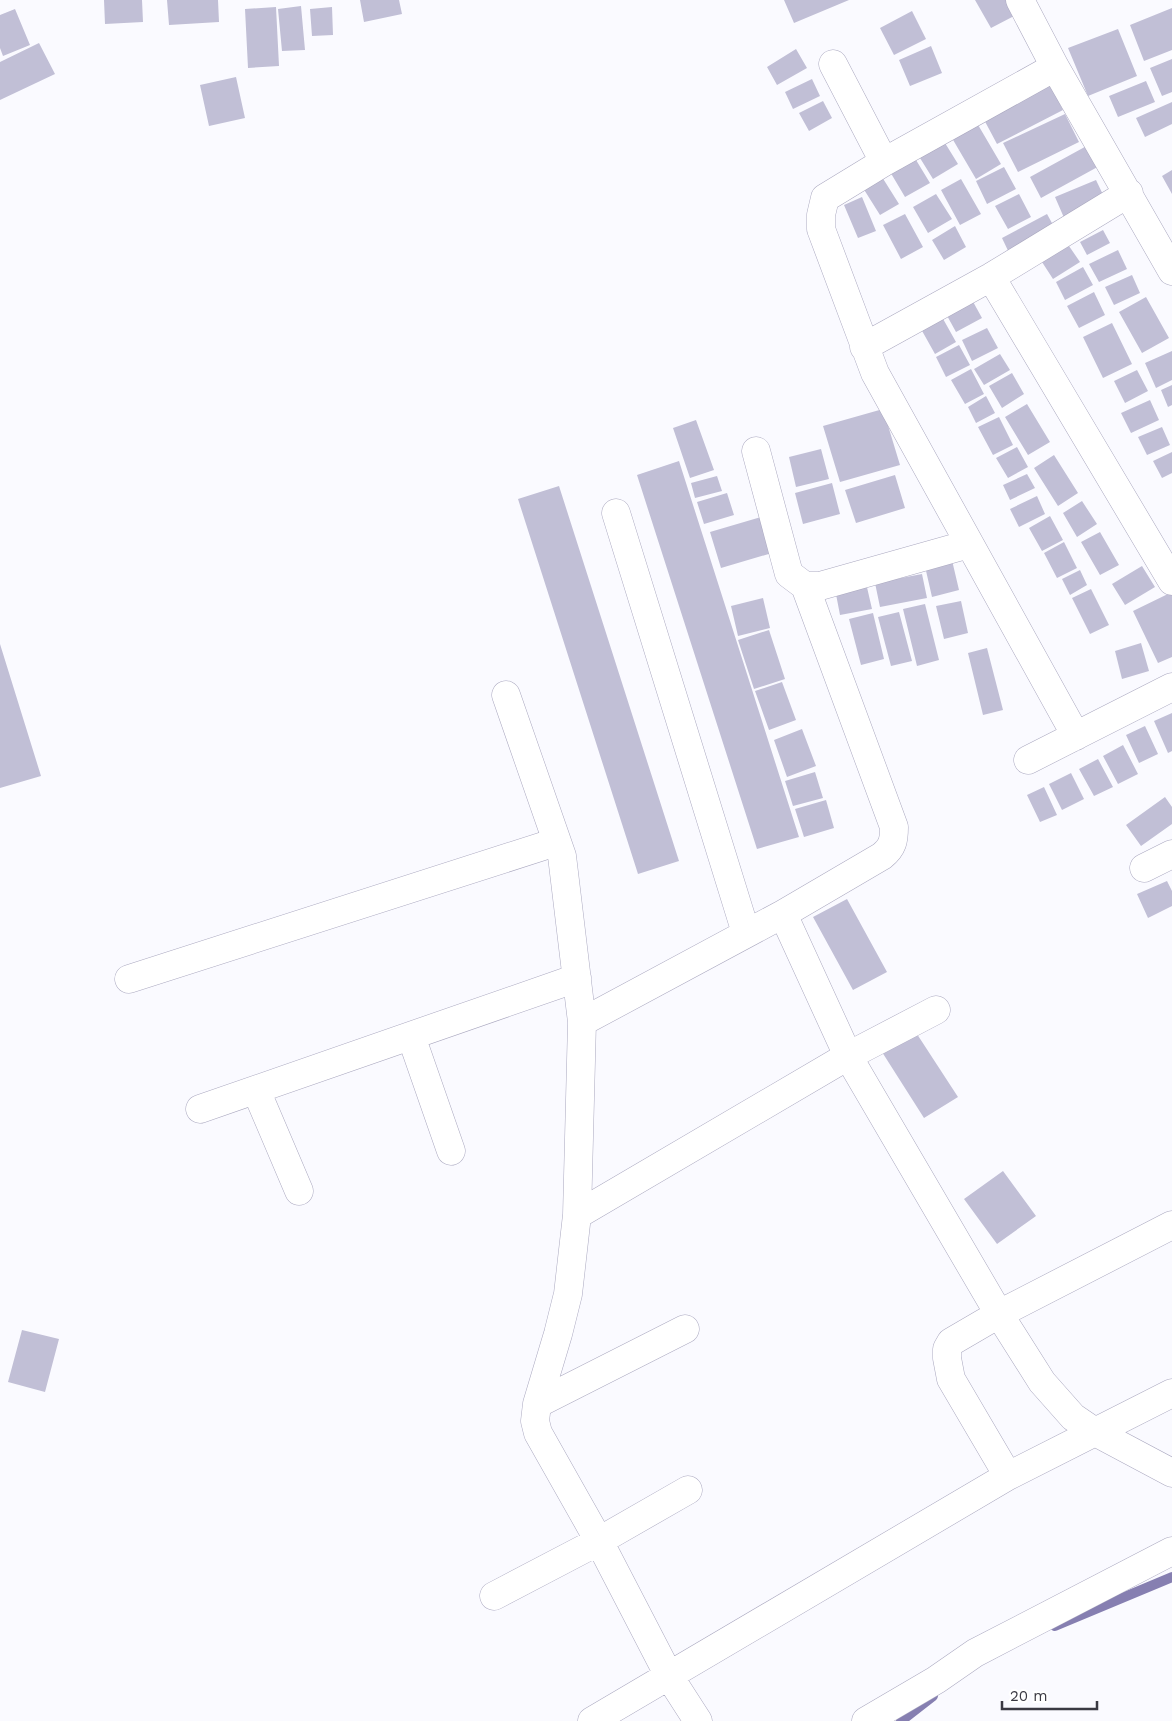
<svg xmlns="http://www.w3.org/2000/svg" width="1172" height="1721" font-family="'Work Sans',sans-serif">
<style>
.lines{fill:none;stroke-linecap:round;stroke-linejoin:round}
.stream{stroke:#867fb1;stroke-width:10}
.building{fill:#c1bfd6}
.minor-casing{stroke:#aba9c0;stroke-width:29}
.minor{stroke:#fff;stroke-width:28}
</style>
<rect width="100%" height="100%" fill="#fafaff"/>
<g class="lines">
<path class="stream" d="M1055,1626L1172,1577
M901,1721L933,1696"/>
</g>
<path class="building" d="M104,0H142L143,22L105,24Z
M167,0H218L219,22L169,25Z
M360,0H399L402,14L364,22Z
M784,0H849L794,23Z
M975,0H1007L1016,15L991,28Z
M301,6L305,50L282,51L278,9Z
M276,7L279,66L248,68L245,9Z
M332,7L333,35L312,36L310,9Z
M1172,8V50L1144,61L1130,25Z
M15,9L30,45L3,56L0,48V15Z
M912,11L926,39L894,55L880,28Z
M1118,29L1137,76L1088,96L1068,48Z
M39,43L55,74L0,100V62Z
M931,46L942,73L910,86L899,60Z
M796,49L807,68L777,85L767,67Z
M1172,59V92L1162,96L1150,68Z
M236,77L245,118L209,126L200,85Z
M812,79L820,96L793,109L785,92Z
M1048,80L1063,110L997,144L981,114Z
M1146,81L1155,102L1118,117L1109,96Z
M823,101L832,118L809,131L799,113Z
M1172,102V124L1145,137L1136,118Z
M1065,114L1079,142L1018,172L1003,143Z
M974,118L1001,164L976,179L949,133Z
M945,143L958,164L933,179L920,158Z
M1092,143L1103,164L1041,198L1030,177Z
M913,155L930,183L905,197L889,170Z
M1004,167L1016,189L987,204L976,181Z
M1172,170V194L1162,176Z
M882,177L899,204L880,215L863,188Z
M961,179L981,214L960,225L941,190Z
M1096,180L1107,203L1065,220L1055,197Z
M936,194L952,219L928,233L913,207Z
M1019,194L1031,217L1008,229L995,206Z
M862,197L876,231L858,238L844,205Z
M905,214L923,247L901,259L883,225Z
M1047,214L1058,234L1012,259L1002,238Z
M955,226L966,247L944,260L932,240Z
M1103,230L1110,243L1087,255L1080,242Z
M1069,246L1080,262L1053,279L1042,262Z
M1118,250L1127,269L1099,282L1089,264Z
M1083,267L1093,285L1065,300L1056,282Z
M1132,275L1140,293L1114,305L1105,287Z
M1094,292L1105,315L1079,328L1067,306Z
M1146,297L1169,338L1142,353L1119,312Z
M971,298L982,318L956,332L945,312Z
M942,317L956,342L935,354L921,329Z
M1112,323L1132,364L1103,378L1083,337Z
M987,328L998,348L972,361L962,340Z
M959,345L970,365L946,377L936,357Z
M1172,351V380L1156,388L1145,363Z
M1000,354L1010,370L984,385L974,369Z
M971,369L984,394L965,404L951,380Z
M1137,370L1148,391L1125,403L1114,381Z
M1012,373L1024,394L1002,408L989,386Z
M1172,385V405L1168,407L1161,390Z
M986,396L995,413L976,423L968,407Z
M1150,400L1159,420L1131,433L1121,413Z
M1027,404L1050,442L1028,455L1005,417Z
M883,409L900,465L840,482L823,426Z
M999,417L1013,445L993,455L978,427Z
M696,420L714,470L690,478L673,428Z
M1162,427L1170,445L1147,455L1138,437Z
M1017,447L1028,467L1008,478L996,458Z
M821,449L829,479L796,487L789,457Z
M1172,452V473L1162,478L1153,461Z
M1054,455L1078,493L1058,506L1034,468Z
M679,461L799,837L757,849L637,475Z
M1027,474L1035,488L1010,500L1003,485Z
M895,475L905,508L856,523L845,490Z
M717,476L722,491L695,498L691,483Z
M832,483L840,514L803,524L795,493Z
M559,486L679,861L638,874L518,499Z
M727,493L734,515L704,524L697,502Z
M1037,496L1045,514L1019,527L1010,509Z
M1082,501L1097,524L1077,537L1063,513Z
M1050,516L1063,540L1042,551L1029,528Z
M761,517L772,553L721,568L710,532Z
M1100,532L1119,565L1100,575L1081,542Z
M1064,542L1077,568L1057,578L1044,553Z
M951,556L959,590L932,597L924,562Z
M1142,566L1155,587L1125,605L1112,584Z
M1080,570L1087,585L1070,595L1062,579Z
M922,574L927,598L880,607L875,583Z
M866,583L872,609L840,615L835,589Z
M1091,589L1109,625L1090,634L1072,598Z
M1172,592V657L1158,663L1133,611Z
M763,598L770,628L738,636L731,606Z
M961,601L968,633L944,639L936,606Z
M925,604L939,660L917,666L903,609Z
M899,612L912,661L891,666L878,617Z
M873,613L884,659L861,665L849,619Z
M769,630L785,679L754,689L738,640Z
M1141,643L1149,671L1122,679L1115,651Z
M0,644L41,776L0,788Z
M987,648L1003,710L983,715L968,653Z
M782,682L796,720L769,730L755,691Z
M1172,713V751L1168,753L1154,721Z
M1145,726L1158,754L1139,763L1126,735Z
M802,729L816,766L787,777L774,740Z
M1123,745L1138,774L1118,784L1103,756Z
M1098,759L1113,787L1094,796L1079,769Z
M815,772L823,798L793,806L785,781Z
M1071,773L1084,799L1062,810L1049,784Z
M1044,787L1057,815L1040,822L1027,795Z
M1165,797L1172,807V824L1141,846L1126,825Z
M826,800L834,828L804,837L795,809Z
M1167,881L1172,891V906L1148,918L1137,894Z
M847,899L887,972L853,990L813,917Z
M915,1031L958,1097L924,1118L882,1052Z
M1003,1171L1036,1216L997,1244L964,1199Z
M22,1330L59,1339L45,1392L8,1382Z"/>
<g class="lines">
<defs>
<path id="minor" d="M1020,0L1055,67L1172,271
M833,64L884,162
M1055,67L884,162L825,198L821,215V229L875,373L1076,736
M991,277L1172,581
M864,347L991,277L1129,193
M756,451L789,574L805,586H820L969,544
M616,513L746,933
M506,695L562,856L582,1022L577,1215L568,1294L558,1334L537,1404L535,1421L538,1433L599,1541L669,1676L698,1721
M1028,760L1172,687
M1144,868L1172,854
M129,979L556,842
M582,1022L783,914L882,856C893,847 894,840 894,827L805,586
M411,1036L451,1151
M256,1090L299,1191
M200,1109L577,978
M577,1215L848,1056L936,1010
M1172,1393L1095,1432L1172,1473
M537,1404L685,1329
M1008,1476L951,1379L947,1358V1349L951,1342L999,1314L1172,1225
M494,1596L599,1541L688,1490
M592,1721L1008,1476L1095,1432L1073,1417L1042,1382L999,1314L848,1056L783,914
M866,1721L936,1680L975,1653L1172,1551"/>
</defs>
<use href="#minor" class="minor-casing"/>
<use href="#minor" class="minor"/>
</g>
<path d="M1002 1701v8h95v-8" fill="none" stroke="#3a3942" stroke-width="2.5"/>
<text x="1010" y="1701" font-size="15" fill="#3a3942" stroke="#ffffff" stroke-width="4" paint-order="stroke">20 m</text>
</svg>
